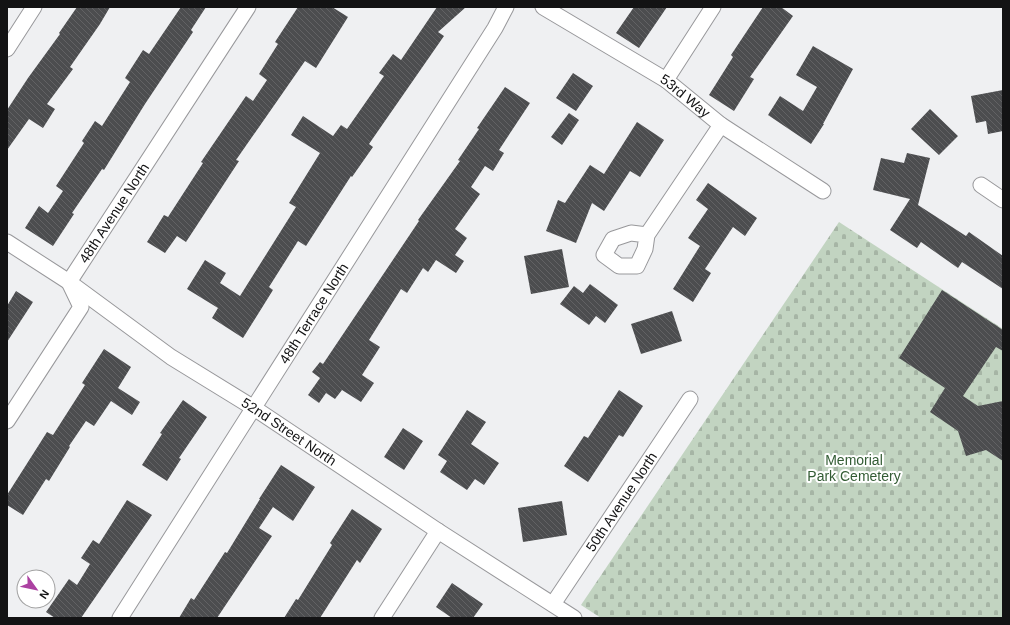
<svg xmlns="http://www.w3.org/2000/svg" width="1010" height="625" font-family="Arial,sans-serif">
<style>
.cemetery{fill:url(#cemetery-stones)}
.building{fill:url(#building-back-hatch)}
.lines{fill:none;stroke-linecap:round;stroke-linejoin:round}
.minor-casing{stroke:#98989b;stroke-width:17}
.minor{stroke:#fff;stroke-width:15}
.labels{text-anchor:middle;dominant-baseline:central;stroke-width:4;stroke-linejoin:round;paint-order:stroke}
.street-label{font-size:14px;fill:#131314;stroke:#fff}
.park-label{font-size:14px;fill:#335c34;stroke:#fff}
</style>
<defs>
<pattern id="cemetery-stones" width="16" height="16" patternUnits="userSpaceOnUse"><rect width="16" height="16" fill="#c2d4c1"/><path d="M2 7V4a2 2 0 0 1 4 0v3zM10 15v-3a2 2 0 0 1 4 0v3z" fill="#a6b5a5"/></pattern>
<pattern id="building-back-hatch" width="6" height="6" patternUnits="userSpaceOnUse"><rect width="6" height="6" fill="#4c4d4f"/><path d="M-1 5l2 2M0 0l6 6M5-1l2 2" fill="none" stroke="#626264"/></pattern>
</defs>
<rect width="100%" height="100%" fill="#eff0f2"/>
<path class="cemetery" d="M839,222L1003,329V618H601L581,605Z"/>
<path class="building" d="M77,7H110L100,24L70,67L73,69L47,104L55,109L43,128L29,119L7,150V110L28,78L60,34L59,33Z
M181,7H206L191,30L193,32L145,104L104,170L102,169L72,213L74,214L53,246L25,228L39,206L48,213L63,191L56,186L84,143L82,141L95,121L102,126L130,82L125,78L143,50L149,54Z
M298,7H332L348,17L316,68L305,61L236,160L239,161L186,242L177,236L165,253L147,242L164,215L168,217L203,163L201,162L246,96L253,101L267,80L259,74L278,44L275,42Z
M437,7H466L438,32L444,36L369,144L373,147L352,177L351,176L306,246L298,241L269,287L273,290L243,338L212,318L218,308L187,289L205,260L226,273L220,283L240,296L296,207L289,203L320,153L291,135L303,116L333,136L341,125L347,129L384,76L379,73L393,54L401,60Z
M634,7H667L639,48L616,33Z
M763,7H781L793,16L750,77L754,79L734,111L709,95L733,57L731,55Z
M813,46L853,69L823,124H824L811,144L768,115L780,96L803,111L817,87L796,75Z
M573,73L593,86L576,111L556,98Z
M505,87L530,103L499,150L504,153L493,171L485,166L471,187L480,194L455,229L467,238L455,255L464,261L456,273L436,260L428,272L423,268L407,293L401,289L369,340L380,347L362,375L374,383L361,402L342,390L335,399L326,393L319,403L308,395L320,378L312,372L320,362L323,364L419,221L418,220L460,161L458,160L479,129L477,128Z
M1003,90V131L988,134L986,121L976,123L971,96Z
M930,109L958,136L939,155L911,129Z
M569,113L579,120L562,145L551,137Z
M637,122L664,140L640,177L630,171L604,211L592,203L576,243L546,231L558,200L565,203L590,165L604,174Z
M907,153L930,158L918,205L966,236L969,232L1003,256V289L962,262L958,268L921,242L917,248L890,230L910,199L873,190L881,158L904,163Z
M708,183L757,218L745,236L733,227L705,269L711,273L693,302L673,289L700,246L688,238L708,209L696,200Z
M562,249L569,287L531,294L524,256Z
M590,284L618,305L605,323L596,316L589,325L560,304L574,286L583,293Z
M942,290L1003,330V351L996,347L963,396L978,406L1003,401V461L986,450L966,456L958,431L930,412L945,388L899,358Z
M16,291L33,302L7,342V306Z
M672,311L682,341L641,354L631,324Z
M104,349L131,367L118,388L140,402L132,415L111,401L94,426L86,421L69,446L70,447L49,481L46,479L23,515L7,505V495L47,432L53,435L85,385L82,383Z
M619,390L643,406L623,437L619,435L588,482L564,466L584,436L588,438Z
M183,400L207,417L179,458L181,459L167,481L142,465L162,434L160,433Z
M467,410L486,422L471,444L499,463L484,485L475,479L467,490L440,472L447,461L438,455Z
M403,428L423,441L404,470L384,457Z
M281,465L315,487L293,521L273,507L259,528L272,536L217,618H179L191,598L194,600L225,552L227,553L260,499H259Z
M127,500L152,515L81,618H55L46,612L69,579L77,585L90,564L81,558L93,540L99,544Z
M562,501L567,535L523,542L518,508Z
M352,509L382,529L360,563L357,560L320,618H284L296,599L298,600L332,545L330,543Z
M452,583L483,604L473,618H452L436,607Z"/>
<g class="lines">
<defs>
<g id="minor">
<path id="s1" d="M543,7L666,80L721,125L823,191"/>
<path d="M7,49L34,7"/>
<path d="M666,80L713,7"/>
<path d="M981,185L1003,200"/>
<path d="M647,235L631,233L613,239L604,255L619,266H637L645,249L647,235L721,125"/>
<path id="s2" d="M7,242L69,282L171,357L254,408L438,531L574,618"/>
<path id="s3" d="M7,421L81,307L69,282L248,7"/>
<path id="s4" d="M553,604L690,399"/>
<path id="s5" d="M120,618L495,28L506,7"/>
<path d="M382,618L438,531"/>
</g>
</defs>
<use href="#minor" class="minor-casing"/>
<use href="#minor" class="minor"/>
</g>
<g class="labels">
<g class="street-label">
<text stroke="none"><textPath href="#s1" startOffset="168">53rd Way</textPath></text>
<text stroke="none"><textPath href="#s3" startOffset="246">48th Avenue North</textPath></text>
<text stroke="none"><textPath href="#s5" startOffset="361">48th Terrace North</textPath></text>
<text stroke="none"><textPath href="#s2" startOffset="340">52nd Street North</textPath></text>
<text stroke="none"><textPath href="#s4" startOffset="123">50th Avenue North</textPath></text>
</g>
<g class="park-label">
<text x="854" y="460">Memorial<tspan x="854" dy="16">Park Cemetery</tspan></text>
</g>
</g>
<rect width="1010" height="625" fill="none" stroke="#131314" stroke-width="16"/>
<g transform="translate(36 589) rotate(123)"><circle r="19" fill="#ffffff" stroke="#a1a1a1"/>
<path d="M0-3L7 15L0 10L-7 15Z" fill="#ac41a2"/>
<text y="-6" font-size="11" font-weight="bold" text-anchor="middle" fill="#131314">N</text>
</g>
</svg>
